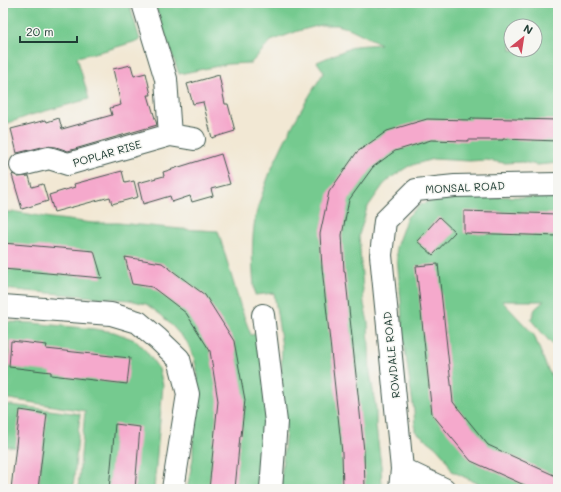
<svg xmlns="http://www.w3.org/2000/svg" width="561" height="492" font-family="Mali,sans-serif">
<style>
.green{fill:#74ca8f;stroke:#4a8462;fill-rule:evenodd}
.building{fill:#f5a9cc}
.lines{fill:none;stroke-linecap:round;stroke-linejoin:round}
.minor-casing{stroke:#3f574c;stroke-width:24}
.minor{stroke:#fff;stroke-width:22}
.labels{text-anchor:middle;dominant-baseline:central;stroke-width:3;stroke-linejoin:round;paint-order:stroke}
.street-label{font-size:11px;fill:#1f3d34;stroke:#f6f6f2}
</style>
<rect width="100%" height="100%" fill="#f6f6f2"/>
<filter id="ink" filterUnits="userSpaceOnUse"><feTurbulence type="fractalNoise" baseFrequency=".025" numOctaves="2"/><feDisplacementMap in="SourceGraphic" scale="8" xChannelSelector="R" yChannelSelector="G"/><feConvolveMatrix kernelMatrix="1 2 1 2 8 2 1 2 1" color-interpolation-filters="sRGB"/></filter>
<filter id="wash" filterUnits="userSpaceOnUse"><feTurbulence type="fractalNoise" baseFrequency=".012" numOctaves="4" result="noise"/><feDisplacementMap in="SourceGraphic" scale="16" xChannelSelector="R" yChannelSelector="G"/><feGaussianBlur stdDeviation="0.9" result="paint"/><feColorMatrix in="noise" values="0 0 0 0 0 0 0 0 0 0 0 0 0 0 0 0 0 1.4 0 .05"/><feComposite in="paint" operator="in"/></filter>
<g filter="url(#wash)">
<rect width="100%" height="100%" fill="#f2e8d4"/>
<path class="green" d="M3,3H129L140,40L107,50L77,57L89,99L31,115L3,125Z
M154,3H558V163L537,165L522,162L504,163L486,160L469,161L433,159L409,166L395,175L384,184L367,208L359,235L364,304L368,322L370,373L376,409V427L381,465L382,489H280L286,430L281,379L282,347L274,293L255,295C252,270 251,244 255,219C258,204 264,189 269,175C284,139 303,105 324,72L317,62L355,46L381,44L351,29L337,25H321L298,31L271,41L251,63L228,64L179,74ZM511,26H535V50H511Z
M445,195L558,198V351L531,320L535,309L544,301H502L534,335L547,368L558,387V489H489L452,471L445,457L436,447L415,431L414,411L403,337L401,302L396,247L407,217L420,205Z
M3,212H17L51,218L93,223H118L181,229L218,231L241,308L251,335L261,332L269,393L264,489H187L193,458V435L198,376L194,357L187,342L174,328L161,315L146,304L129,300L3,289Z
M9,322L32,323L94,329L114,332L135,340L146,351L159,369L163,385L154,489H78L85,411L3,398V325Z
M3,404L80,414L73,489H38L42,451L3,446Z"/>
<g id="blocks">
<path class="building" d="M131,65L134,76L146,73L151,95H148L157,125L68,151L56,147L46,146L17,153L11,129L46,120L47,122L59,118L62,129L112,115L110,108L121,105L113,69Z
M219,75L225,104H228L235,131L212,138L203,102L193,104L187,84Z
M471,118L558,120V141L503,139V140H468V141L431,140L395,151L373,167L349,200L342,235L344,271H345L364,451L365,489H343L342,453L322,268L320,234L329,192L357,152L387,131L427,119L471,120Z
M221,154L230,184L211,189L213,196L192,202L190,196L172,202L170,196L143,204L138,183L164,176L163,172Z
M122,171L125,183L134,181L138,197L112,204L110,197L54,212L49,195L75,187L74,184Z
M13,174L18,177L29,176L32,187L43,184L48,201L22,209L12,175Z
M464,211L558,214V236L464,233Z
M439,217L455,232L433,255L417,241Z
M3,243L94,251L102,278L3,269Z
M125,257L162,263L205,295L234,341L245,400L241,436H240L235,489H209L218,401L210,351L186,313L152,287L132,284Z
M438,264L453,402L488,445L558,477V489H533L471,461L432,414L416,266Z
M11,341L47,345L46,349L130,358L127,384L51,375V372L9,367Z
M20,410L47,414L38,489H11Z
M115,424L140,427L135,489H109Z"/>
</g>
</g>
<g filter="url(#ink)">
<use href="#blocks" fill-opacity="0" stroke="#3f574c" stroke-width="1"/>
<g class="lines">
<defs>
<path id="minor" d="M143,3L166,79L170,135
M21,165L49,158L68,164L170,135L194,139
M3,306L111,314L138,322L158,339L179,359L188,394L173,489
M263,315L276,422L271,489
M402,469L444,489
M400,489L402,469L381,255L385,221L416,190L455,186L558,184"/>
</defs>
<use href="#minor" class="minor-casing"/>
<use href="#minor" class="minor"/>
</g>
</g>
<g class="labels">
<g class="street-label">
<text transform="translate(107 153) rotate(-16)">POPLAR RISE</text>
<text transform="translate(465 187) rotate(-3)">MONSAL ROAD</text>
<text transform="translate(391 355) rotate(-96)">ROWDALE ROAD</text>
</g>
</g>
<rect width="561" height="492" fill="none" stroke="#f6f6f2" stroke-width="16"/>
<g transform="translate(523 38) rotate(30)"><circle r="19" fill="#f6f6f2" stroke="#a0aca6"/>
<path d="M0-3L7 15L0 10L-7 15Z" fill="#d1495b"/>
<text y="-6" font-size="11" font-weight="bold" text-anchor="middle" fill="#1f3d34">N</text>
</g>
<path d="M20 36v6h57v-6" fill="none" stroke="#1f3d34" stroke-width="2"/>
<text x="26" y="36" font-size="12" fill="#1f3d34" stroke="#f6f6f2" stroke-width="3" paint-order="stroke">20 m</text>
</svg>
